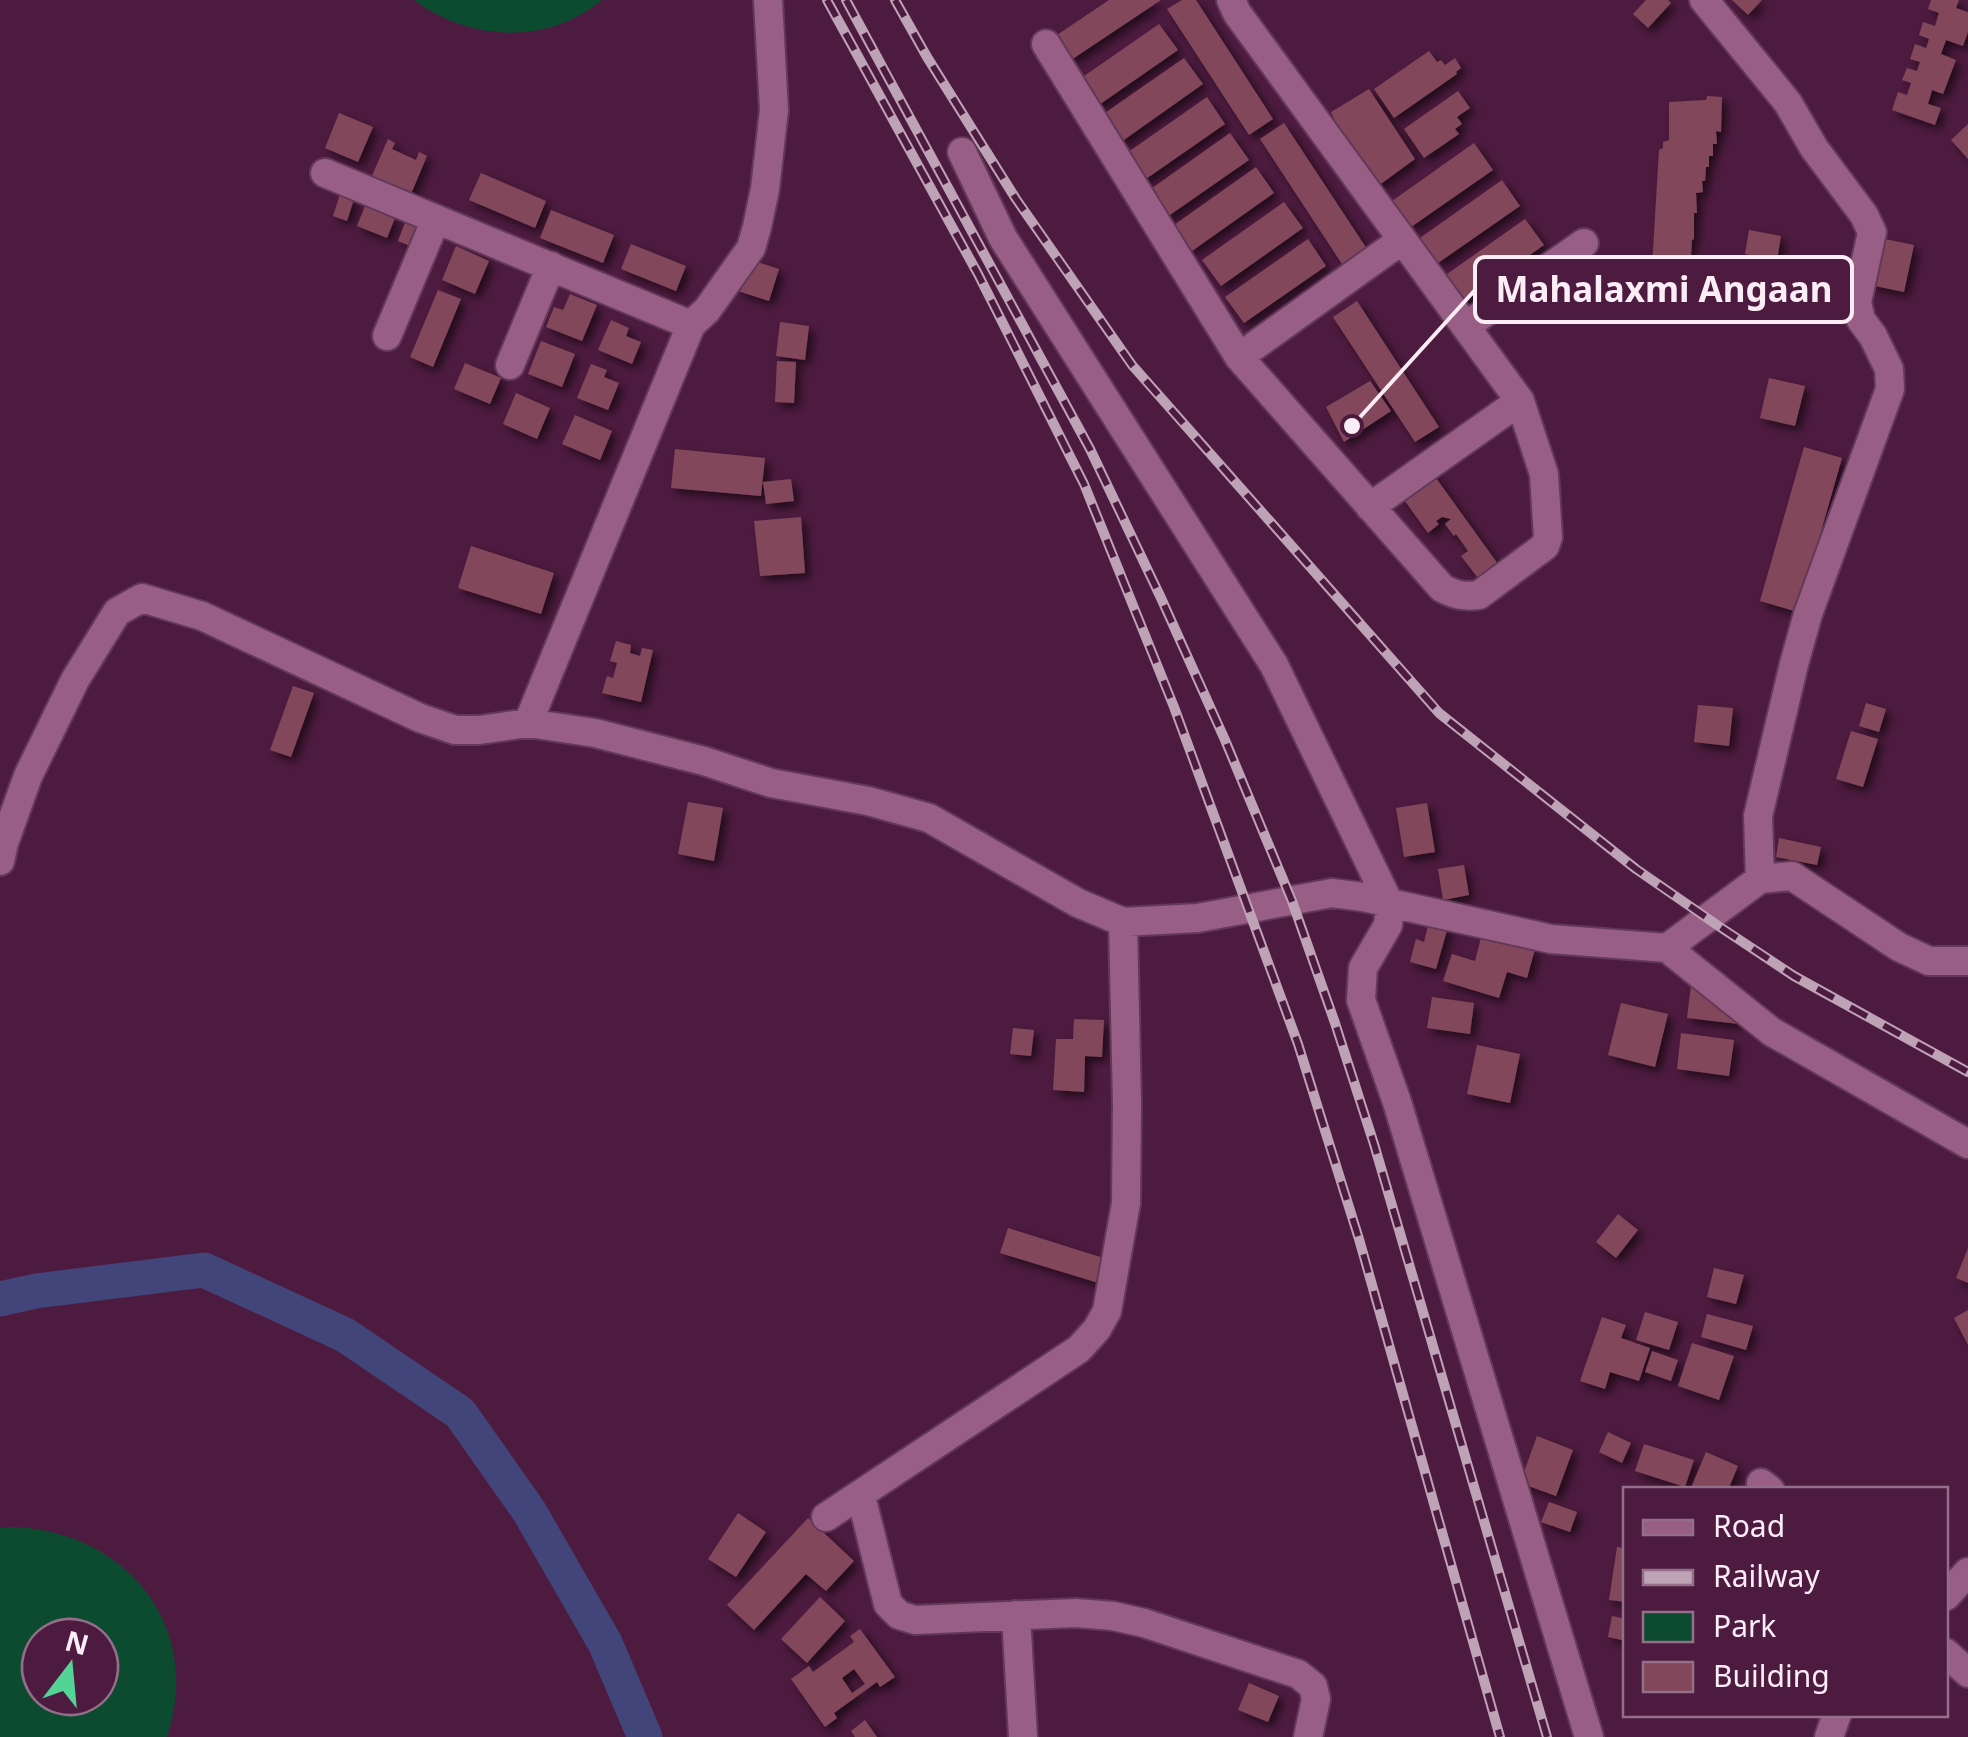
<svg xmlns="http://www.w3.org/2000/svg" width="1968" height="1737" font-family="'Noto Sans',sans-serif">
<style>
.green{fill:#0d4b30;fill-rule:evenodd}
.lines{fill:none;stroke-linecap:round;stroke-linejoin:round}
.river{stroke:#424579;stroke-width:35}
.building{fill:#83475b;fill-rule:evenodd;filter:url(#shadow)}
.minor-casing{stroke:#623958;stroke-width:32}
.minor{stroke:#985e85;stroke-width:28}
.rail-casing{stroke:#bea3b6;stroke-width:10}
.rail{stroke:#4e1b40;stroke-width:6;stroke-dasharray:19;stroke-linecap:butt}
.leader{fill:none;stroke:#fbedf6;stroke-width:4}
.callout-dot{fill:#fbedf6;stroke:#4e1b40;stroke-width:4}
.callout{fill:#4e1b40;stroke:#fbedf6;stroke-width:4}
.callout-label{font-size:35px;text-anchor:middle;font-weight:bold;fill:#fbedf6}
</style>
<defs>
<filter id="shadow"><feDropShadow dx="5" dy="5" stdDeviation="5" flood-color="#0009"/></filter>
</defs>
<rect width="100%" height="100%" fill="#4e1b40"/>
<path class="green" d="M414,0H602C547,46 469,41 414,0Z
M13,1527C126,1531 204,1626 167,1737H0V1528ZM40,1637H100V1697H40Z"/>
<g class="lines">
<path class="river" d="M0,1299L36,1291L204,1270L345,1335L460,1413L529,1511L605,1643L645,1737"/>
</g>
<path class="building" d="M1109,0H1161L1071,60L1054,37Z
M1182,0H1196L1273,119L1249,135L1167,9Z
M1646,0H1668L1671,3L1648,28L1633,14Z
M1732,0H1762L1748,15Z
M1931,0H1959L1956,8L1968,12V32L1963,46L1946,40L1941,54L1956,60L1943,94L1932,90L1928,104L1941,108L1935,125L1892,110L1898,92L1907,95L1911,83L1902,80L1907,68L1917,71L1920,62L1910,59L1915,44L1926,48L1929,39L1919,35L1923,22L1935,26L1939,13L1928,9Z
M1159,24L1178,50L1096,107L1077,81Z
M1429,51L1437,62L1441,60L1445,65L1455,58L1461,68L1456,72L1457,74L1394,118L1374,89Z
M1184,58L1203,84L1121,142L1102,115Z
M1369,89L1415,159L1378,186L1363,167L1355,148L1337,125L1331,112Z
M1458,91L1470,108L1457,117L1462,124L1455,129L1459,134L1424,158L1404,129Z
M1707,96L1722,97L1721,132L1716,131L1717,144H1713V156H1709V167H1706L1705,181H1702L1703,192L1696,193L1697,213H1694V239L1692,240L1691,257L1693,258L1692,262L1689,263L1690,286L1651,284L1659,150L1663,148V142L1669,140V102L1706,100Z
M1207,97L1225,124L1143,181L1124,155Z
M339,113L373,127L358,162L325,148Z
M1284,123L1367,249L1342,264L1260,139Z
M1968,124V159L1951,140Z
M1230,133L1249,160L1167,217L1148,191Z
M388,139L395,143L392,149L416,160L419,152L427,156L411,194L371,178Z
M1474,143L1493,170L1411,227L1392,201Z
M1256,167L1274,193L1192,251L1174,225Z
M481,173L546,201L535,228L469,200Z
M1502,180L1520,206L1438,263L1420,238Z
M340,194L354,199L347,221L333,216Z
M1284,202L1303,228L1221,286L1202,260Z
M365,206L395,218L387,238L357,226Z
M551,210L614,235L603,263L540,238Z
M1525,219L1544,245L1462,303L1443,277Z
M406,220L421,226L413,247L398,241Z
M1749,230L1781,236L1777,260L1745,254Z
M1880,238L1914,245L1904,292L1870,285Z
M1308,239L1326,266L1244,323L1225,297Z
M631,244L686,266L676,291L621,269Z
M456,246L489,261L475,294L442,280Z
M748,259L779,269L769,301L738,291Z
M1832,274L1856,280L1850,309L1826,304Z
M438,290L461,299L433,367L410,357Z
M570,294L597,305L582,341L546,327L554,307L563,310Z
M1357,301L1439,427L1415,442L1333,317Z
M611,320L629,328L626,336L641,342L632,364L598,350Z
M780,322L809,326L805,360L776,356Z
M541,341L575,354L562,387L528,374Z
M777,361L796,362L794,403L775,402Z
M465,363L501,378L490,404L454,389Z
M591,364L607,370L604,377L619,383L608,410L577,398Z
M1769,378L1805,386L1795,426L1760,418Z
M1370,381L1391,411L1344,442L1326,407Z
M516,393L550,408L537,439L503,424Z
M575,415L612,431L600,460L562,444Z
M1804,447L1842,458L1798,612L1760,601Z
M675,449L765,458L761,496L671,488Z
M1428,467L1498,564L1481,582L1461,556L1468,551L1456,534L1454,536L1445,524L1451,519L1442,517L1436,521L1439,524L1428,533L1397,490Z
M791,479L794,501L766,504L763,482Z
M801,517L805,573L760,576L754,521Z
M471,546L554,573L541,614L458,588Z
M616,641L631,645L630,653L640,656L642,648L653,650L641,702L602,693L607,676L613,678L617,663L610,661Z
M293,686L314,693L291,757L270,750Z
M1866,703L1886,709L1879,732L1859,726Z
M1698,705L1733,708L1729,746L1694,742Z
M1851,731L1878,739L1863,787L1836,779Z
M688,802L723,808L714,861L678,854Z
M1427,803L1435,852L1404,857L1396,808Z
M1779,838L1821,847L1817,865L1776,857Z
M1464,865L1469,895L1443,900L1438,869Z
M1429,922L1448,927L1436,969L1410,962L1416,939L1424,942Z
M1482,934L1535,949L1527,978L1507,972L1499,998L1443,981L1452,954L1475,961Z
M1692,977L1740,1014L1739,1024L1687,1018Z
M1432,997L1474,1003L1470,1034L1427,1028Z
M1621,1003L1668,1014L1655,1067L1608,1055Z
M1074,1019L1104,1020L1102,1057L1085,1056L1084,1092L1053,1090L1056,1039H1073Z
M1013,1028L1034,1030L1031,1056L1010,1054Z
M1681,1033L1734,1040L1729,1076L1677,1069Z
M1477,1045L1520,1054L1510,1103L1467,1094Z
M1618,1214L1638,1230L1616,1258L1596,1242Z
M1008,1228L1113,1261L1105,1285L1000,1253Z
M1968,1248V1283L1956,1278Z
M1714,1268L1744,1275L1736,1304L1707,1297Z
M1968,1310V1345L1954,1318Z
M1645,1312L1678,1322L1669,1350L1636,1340Z
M1707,1314L1753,1326L1746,1350L1701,1337Z
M1602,1317L1626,1325L1621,1338L1650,1348L1639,1381L1610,1372L1605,1389L1580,1381Z
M1692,1343L1734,1356L1719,1400L1678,1386Z
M1652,1351L1678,1360L1671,1381L1645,1372Z
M1608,1432L1631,1443L1622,1463L1599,1452Z
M1537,1436L1573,1450L1556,1496L1520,1483Z
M1644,1444L1694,1460L1685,1487L1635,1471Z
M1706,1452L1738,1466L1728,1490L1691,1488Z
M1549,1502L1577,1512L1570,1532L1541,1522Z
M738,1513L766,1532L736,1577L708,1559Z
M808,1518L854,1561L826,1591L806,1574L754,1630L727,1605Z
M1617,1547L1626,1548V1602L1609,1600Z
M820,1597L845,1621L807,1663L781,1639Z
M1612,1616L1626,1619V1641L1608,1637Z
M860,1629L895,1677L880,1687L877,1682L834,1713L837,1718L825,1727L791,1679L809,1666L813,1672L854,1642L850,1636ZM854,1669L865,1684L852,1693L842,1678Z
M1249,1683L1279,1696L1268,1722L1238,1710Z
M865,1720L877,1737H855L851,1731Z"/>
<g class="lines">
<defs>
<path id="minor" d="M1704,0L1788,103L1814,148L1864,215L1872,232L1857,302L1861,320L1873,336L1889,369L1890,389L1808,614L1794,664L1758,816L1760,879
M1046,44L1239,357L1442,588C1455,595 1464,597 1479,595L1545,546L1548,537L1544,474L1520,401L1237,13L1231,0
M962,152L1003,238L1274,665L1390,905L1388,925L1363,968L1361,1000L1397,1102L1589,1737
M325,173L691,325
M1466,326L1584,243
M387,336L436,219
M1239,357L1402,240
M510,365L551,266
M1370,507L1520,401
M528,723L691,325L707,310L751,248L757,227L765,189L774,110L768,0
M0,861L4,843L28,776L75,680L117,612L142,598L202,616L420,718L455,730H479L528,723L595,733L704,761L771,783L868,801L929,818L1078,903L1123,922L1198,918L1332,893L1363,897L1551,939L1667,948L1760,879L1792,876L1899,947L1929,961H1968
M1667,948L1772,1032L1968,1144
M1761,1483L1770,1490
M861,1496L888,1604L899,1615L915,1620L1076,1613L1113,1616L1144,1623L1298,1674L1313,1686L1316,1699L1308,1737
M826,1517L1079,1349L1097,1329L1107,1311L1126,1203L1127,1104L1123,922
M1946,1596L1968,1572
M1016,1615L1023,1737
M1946,1653L1968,1673
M1829,1737L1837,1714"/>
</defs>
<use href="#minor" class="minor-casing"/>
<use href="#minor" class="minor"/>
<defs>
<path id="rail" d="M827,0L978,274L1084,484L1174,707L1298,1044L1359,1239L1500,1737
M846,0L1090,449L1161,598L1225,740L1292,901L1335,1023L1374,1144L1547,1737
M895,0L927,57L1016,199L1132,365L1439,713L1636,869L1720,927L1794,976L1968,1072"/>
</defs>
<use href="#rail" class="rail-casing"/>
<use href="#rail" class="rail"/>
</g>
<path class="leader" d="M1352 426L1475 290"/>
<circle class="callout-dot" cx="1352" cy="426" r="10"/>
<rect class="callout" x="1475" y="257" width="377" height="65" rx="10"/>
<g class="callout-label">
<text x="1664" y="302">Mahalaxmi Angaan</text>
</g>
<rect x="1623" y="1487" width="325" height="230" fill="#4e1b40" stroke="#936f89" stroke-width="2.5"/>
<rect x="1643" y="1520" width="50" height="15" fill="#985e85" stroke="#936f89" stroke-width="2.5"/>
<text x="1713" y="1537" font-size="30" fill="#fbedf6">Road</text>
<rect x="1643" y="1570" width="50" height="15" fill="#bea3b6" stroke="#936f89" stroke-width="2.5"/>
<text x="1713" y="1587" font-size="30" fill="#fbedf6">Railway</text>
<rect x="1643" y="1612" width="50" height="30" fill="#0d4b30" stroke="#936f89" stroke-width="2.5"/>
<text x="1713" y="1637" font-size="30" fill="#fbedf6">Park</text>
<rect x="1643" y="1662" width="50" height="30" fill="#83475b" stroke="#936f89" stroke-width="2.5"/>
<text x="1713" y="1687" font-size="30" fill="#fbedf6">Building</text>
<g transform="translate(70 1667) rotate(16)"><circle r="48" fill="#4e1b40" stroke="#936f89" stroke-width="2.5"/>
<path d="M0-8L18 38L0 25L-18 38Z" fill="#53d396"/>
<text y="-15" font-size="28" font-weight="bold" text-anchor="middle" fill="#fbedf6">N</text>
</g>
</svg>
